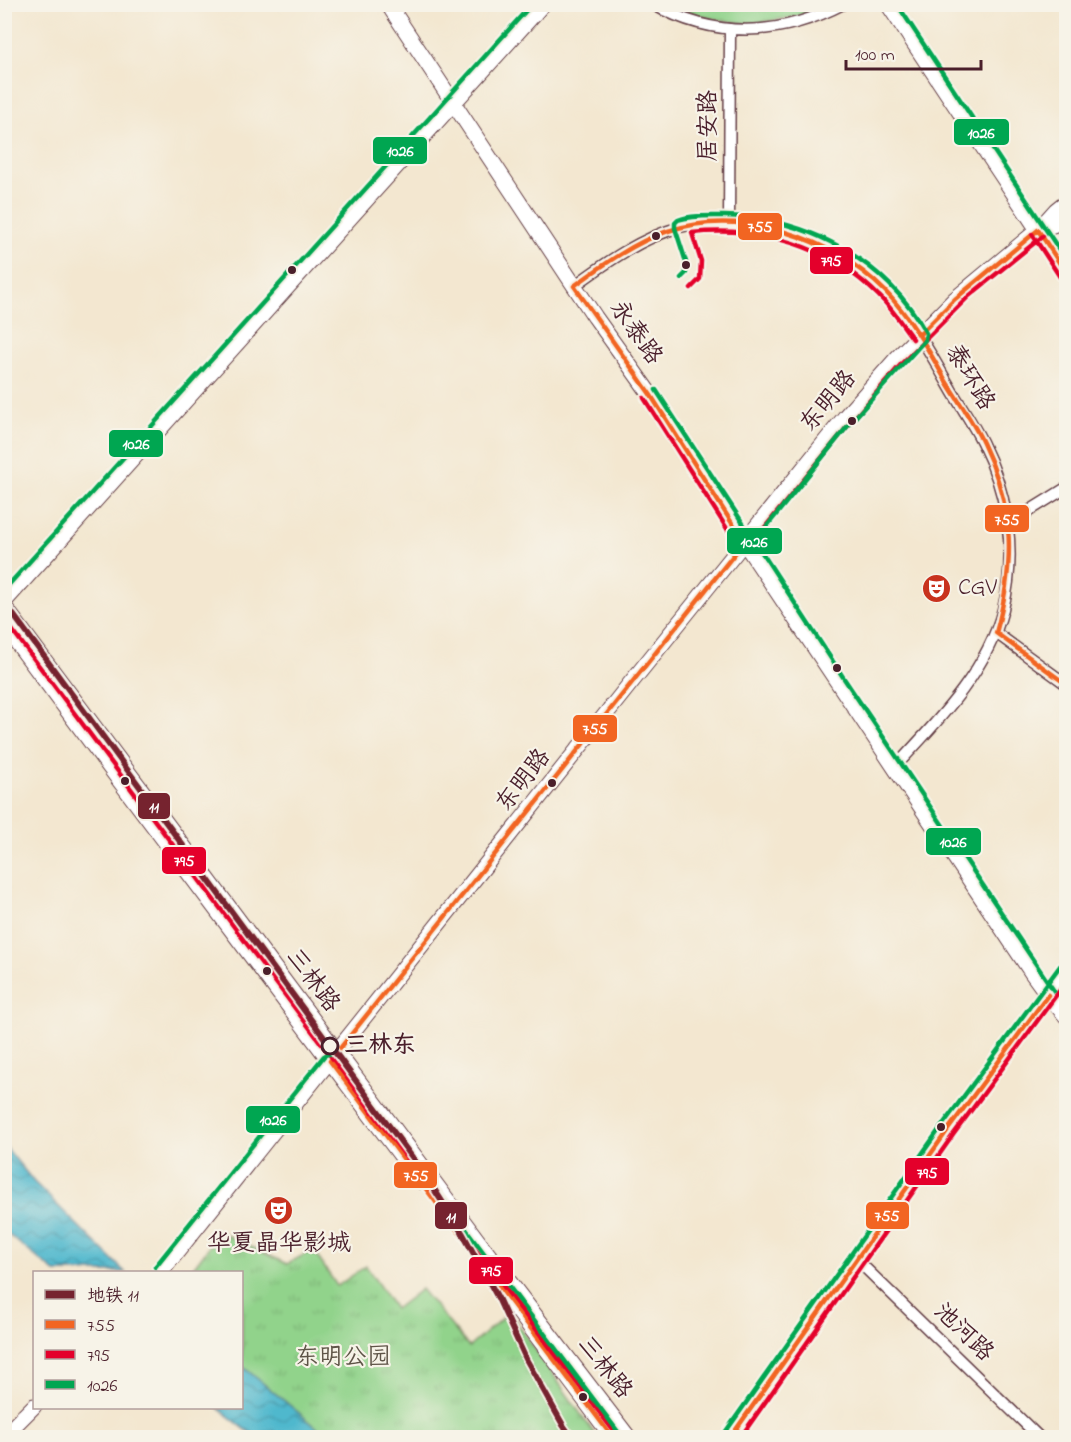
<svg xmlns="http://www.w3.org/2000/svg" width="1071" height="1442" font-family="'Indie Flower','LXGW WenKai TC',sans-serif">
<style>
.park{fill:url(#park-tufts);stroke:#6e795b;stroke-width:1.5}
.water{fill:url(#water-waves);stroke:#4c6c7c;stroke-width:1.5}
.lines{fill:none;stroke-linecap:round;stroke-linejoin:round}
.street-casing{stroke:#633d44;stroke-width:13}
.secondary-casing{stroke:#633d44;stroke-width:17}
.street{stroke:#fff;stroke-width:10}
.secondary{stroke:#fff;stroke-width:15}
.bus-1-casing{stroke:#f7f3e8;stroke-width:9}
.bus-2-casing{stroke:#f7f3e8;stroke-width:9}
.bus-3-casing{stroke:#f7f3e8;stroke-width:9}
.bus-1{stroke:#f26522;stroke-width:4.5}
.bus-2{stroke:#e4002b;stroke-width:4.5}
.bus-3{stroke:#00a651;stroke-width:4.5}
.metro-1-casing{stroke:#f7f3e8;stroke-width:10}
.metro-1{stroke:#76232f;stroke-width:6}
.bus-dot{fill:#4a1f2b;stroke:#f7f3e8;stroke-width:2}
.stop-dot{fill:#f7f3e8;stroke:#4a1f2b;stroke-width:3}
.labels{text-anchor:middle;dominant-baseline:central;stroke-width:4.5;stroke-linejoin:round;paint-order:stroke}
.street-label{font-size:24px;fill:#4a1f2b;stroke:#f7f3e8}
.poi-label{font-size:24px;fill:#4a1f2b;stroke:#f7f3e8;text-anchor:start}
.stop-label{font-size:24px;font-weight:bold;fill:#4a1f2b;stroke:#f7f3e8;text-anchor:start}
.park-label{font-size:24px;fill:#5f5548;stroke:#f7f3e8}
.line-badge{stroke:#f7f3e8;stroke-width:2}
.badge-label{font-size:16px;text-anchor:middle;font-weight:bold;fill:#fff}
</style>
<defs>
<pattern id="park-tufts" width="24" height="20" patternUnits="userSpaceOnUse" patternTransform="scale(1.5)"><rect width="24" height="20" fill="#91d38b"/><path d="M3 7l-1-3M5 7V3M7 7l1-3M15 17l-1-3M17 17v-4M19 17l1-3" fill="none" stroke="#7fb578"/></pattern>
<pattern id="water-waves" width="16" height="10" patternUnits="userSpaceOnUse" patternTransform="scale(1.5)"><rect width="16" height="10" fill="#4fb8cd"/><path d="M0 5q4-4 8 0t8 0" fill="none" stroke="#4495a7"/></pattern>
</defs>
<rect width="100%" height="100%" fill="#f7f3e8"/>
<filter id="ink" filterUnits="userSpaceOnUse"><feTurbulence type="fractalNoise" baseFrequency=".0167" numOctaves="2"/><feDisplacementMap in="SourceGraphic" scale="12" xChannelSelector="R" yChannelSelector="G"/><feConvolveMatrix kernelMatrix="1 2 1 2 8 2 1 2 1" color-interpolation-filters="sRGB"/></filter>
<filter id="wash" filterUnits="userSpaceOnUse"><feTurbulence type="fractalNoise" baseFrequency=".008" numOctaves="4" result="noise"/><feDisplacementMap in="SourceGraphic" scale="24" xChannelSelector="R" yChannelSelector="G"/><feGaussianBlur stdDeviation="1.35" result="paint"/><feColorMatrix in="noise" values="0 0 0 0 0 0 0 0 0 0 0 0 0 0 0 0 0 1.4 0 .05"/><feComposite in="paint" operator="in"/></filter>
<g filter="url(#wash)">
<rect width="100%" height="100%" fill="#f3e7d0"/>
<path class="park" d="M670,5H832L796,17L747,24L703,17Z
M220,1232L287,1264L313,1250L337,1286L366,1266L395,1309L421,1289L469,1347L509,1312L597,1437H328L242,1366V1272H190Z"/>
<path class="water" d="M4,1145L34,1182L125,1272H55L5,1232Z
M242,1366L328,1437H255L218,1408H242Z"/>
</g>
<g filter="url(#ink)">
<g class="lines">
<defs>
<path id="street" d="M652,4C715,39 780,37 843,4
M729,223L730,29
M1038,230L1066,273
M574,286C607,262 641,238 680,227C699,222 720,222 739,224C796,229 844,249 884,290C912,319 932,356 952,391C962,408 973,424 982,442C1008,494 1017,552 1003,609C987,672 937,722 894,768
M1008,524L1066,488
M996,633L1066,684
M856,1259L1040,1438
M730,1438L947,1131L1066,970"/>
<path id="secondary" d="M388,4L595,317L650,394L744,542L1032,973L1048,995L1066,1016
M888,4L1038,230
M1038,230L1062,222L1066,219
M4,602L301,272L543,4
M4,606L478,1241L629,1438
M4,625L122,784L420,1181
M480,1260L613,1438
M161,1272L637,675L845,417L898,357L955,299L1038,230L1056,210L1066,202
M4,1436L34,1406"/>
</defs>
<use href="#street" class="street-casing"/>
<use href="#secondary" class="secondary-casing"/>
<use href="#street" class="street"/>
<use href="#secondary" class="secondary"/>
<defs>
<path id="bus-1" d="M574,286C603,265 633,243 668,231C741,207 832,237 885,291C910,317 928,349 946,381C958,401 973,421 983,443C1015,510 1015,562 996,633L1066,684
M574,286L650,394L744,542
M919,335L955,299L1038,230L1066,273
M613,1438L330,1061L744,542
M730,1438L947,1131L1048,995"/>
<path id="bus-2" d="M1032,234L1060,277
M691,288L700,279L701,261L692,233C762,226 829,246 879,296C892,308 902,325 913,339
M644,398L738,546L742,549H747L851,422L903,362L969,296L1043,236
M4,619L472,1245L619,1438
M740,1438L953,1135L1066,982"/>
<path id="bus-3" d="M897,4L1066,260
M681,278L686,273V262L675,228V223L678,220C692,215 709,216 724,216C806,217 886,260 926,333L925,340L851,422L750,547
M656,390L845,680L1054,991
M4,590L532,4
M155,1267L324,1056C328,1053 332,1053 336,1056L619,1433
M724,1434L941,1127L1060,966"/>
</defs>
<use href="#bus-1" class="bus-1-casing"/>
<use href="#bus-2" class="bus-2-casing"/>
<use href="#bus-3" class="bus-3-casing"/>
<use href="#bus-1" class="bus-1"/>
<use href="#bus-2" class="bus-2"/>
<use href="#bus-3" class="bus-3"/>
<defs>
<path id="metro-1" d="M4,602L423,1172L463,1234L498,1298L526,1359L563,1425L572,1438"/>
</defs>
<use href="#metro-1" class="metro-1-casing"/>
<use href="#metro-1" class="metro-1"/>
</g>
</g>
<defs>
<symbol id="theatre-disc" viewBox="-11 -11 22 22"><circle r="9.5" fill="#c8321e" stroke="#f7f3e8"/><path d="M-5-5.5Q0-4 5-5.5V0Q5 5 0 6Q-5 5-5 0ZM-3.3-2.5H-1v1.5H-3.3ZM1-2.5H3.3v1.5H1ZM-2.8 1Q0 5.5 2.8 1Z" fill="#fff"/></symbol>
</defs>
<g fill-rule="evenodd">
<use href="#theatre-disc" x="920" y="572" width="33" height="33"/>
<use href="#theatre-disc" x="262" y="1194" width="33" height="33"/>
</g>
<g class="bus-dot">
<circle cx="656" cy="236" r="5"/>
<circle cx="686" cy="265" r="5"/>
<circle cx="292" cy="270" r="5"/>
<circle cx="852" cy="421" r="5"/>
<circle cx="837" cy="668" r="5"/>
<circle cx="125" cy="781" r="5"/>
<circle cx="552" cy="783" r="5"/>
<circle cx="267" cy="971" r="5"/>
<circle cx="941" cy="1127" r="5"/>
<circle cx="583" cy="1397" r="5"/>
</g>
<circle class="stop-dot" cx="330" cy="1046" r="8"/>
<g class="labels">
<g class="street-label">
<text transform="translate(709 126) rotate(-90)">居安路</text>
<text transform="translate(635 333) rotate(55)">永泰路</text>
<text transform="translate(969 378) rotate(59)">泰环路</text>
<text transform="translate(829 402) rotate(-50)">东明路</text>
<text transform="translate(524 781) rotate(-52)">东明路</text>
<text transform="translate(312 981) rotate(53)">三林路</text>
<text transform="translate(963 1333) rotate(44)">池河路</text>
<text transform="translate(604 1368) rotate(52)">三林路</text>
</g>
<g class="poi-label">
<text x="958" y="588">CGV</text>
<text x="279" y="1244" text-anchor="middle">华夏晶华影城</text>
</g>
<g class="stop-label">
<text x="344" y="1046">三林东</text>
</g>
<g class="park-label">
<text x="343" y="1358">东明公园</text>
</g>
</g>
<g class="line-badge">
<rect x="953" y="118" width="57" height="28" rx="6" fill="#00a651"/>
<rect x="372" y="136" width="56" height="29" rx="6" fill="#00a651"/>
<rect x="737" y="212" width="46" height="29" rx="6" fill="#f26522"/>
<rect x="809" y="246" width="45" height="29" rx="6" fill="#e4002b"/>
<rect x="108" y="429" width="56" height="29" rx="6" fill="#00a651"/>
<rect x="984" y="504" width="46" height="29" rx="6" fill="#f26522"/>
<rect x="726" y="527" width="57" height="28" rx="6" fill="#00a651"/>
<rect x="572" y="714" width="46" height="29" rx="6" fill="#f26522"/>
<rect x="137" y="792" width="34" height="28" rx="6" fill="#76232f"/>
<rect x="925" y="827" width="57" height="29" rx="6" fill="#00a651"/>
<rect x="161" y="846" width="46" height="29" rx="6" fill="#e4002b"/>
<rect x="245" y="1105" width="56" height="29" rx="6" fill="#00a651"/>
<rect x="904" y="1157" width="46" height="29" rx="6" fill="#e4002b"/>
<rect x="393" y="1161" width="45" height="28" rx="6" fill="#f26522"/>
<rect x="865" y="1201" width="45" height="29" rx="6" fill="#f26522"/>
<rect x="434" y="1201" width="34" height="29" rx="6" fill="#76232f"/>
<rect x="468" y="1256" width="46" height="29" rx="6" fill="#e4002b"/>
</g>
<g class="badge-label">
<text x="981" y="138">1026</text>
<text x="400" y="156">1026</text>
<text x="760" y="232">755</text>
<text x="831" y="266">795</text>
<text x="136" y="449">1026</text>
<text x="1007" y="525">755</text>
<text x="754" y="547">1026</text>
<text x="595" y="734">755</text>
<text x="154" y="812">11</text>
<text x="953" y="847">1026</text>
<text x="184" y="866">795</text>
<text x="273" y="1125">1026</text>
<text x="927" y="1178">795</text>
<text x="416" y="1181">755</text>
<text x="887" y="1221">755</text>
<text x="451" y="1222">11</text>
<text x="491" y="1276">795</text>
</g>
<rect width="1071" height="1442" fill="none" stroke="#f7f3e8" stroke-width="24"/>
<rect x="33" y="1271" width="210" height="138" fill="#f7f3e8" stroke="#b29e9c" stroke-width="1.5"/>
<rect x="45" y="1290" width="30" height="9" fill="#76232f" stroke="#b29e9c" stroke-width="1.5"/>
<text x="87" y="1301" font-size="18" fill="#4a1f2b">地铁 11</text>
<rect x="45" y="1320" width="30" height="9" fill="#f26522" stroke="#b29e9c" stroke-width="1.5"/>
<text x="87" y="1331" font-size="18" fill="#4a1f2b">755</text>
<rect x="45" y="1350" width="30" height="9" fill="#e4002b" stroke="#b29e9c" stroke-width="1.5"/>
<text x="87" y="1361" font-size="18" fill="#4a1f2b">795</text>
<rect x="45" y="1380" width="30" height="9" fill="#00a651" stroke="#b29e9c" stroke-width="1.5"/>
<text x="87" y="1391" font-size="18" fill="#4a1f2b">1026</text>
<path d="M846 60v9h135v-9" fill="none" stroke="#4a1f2b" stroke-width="3"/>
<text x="855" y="60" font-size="18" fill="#4a1f2b" stroke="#f7f3e8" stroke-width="4.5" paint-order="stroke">100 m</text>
</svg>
